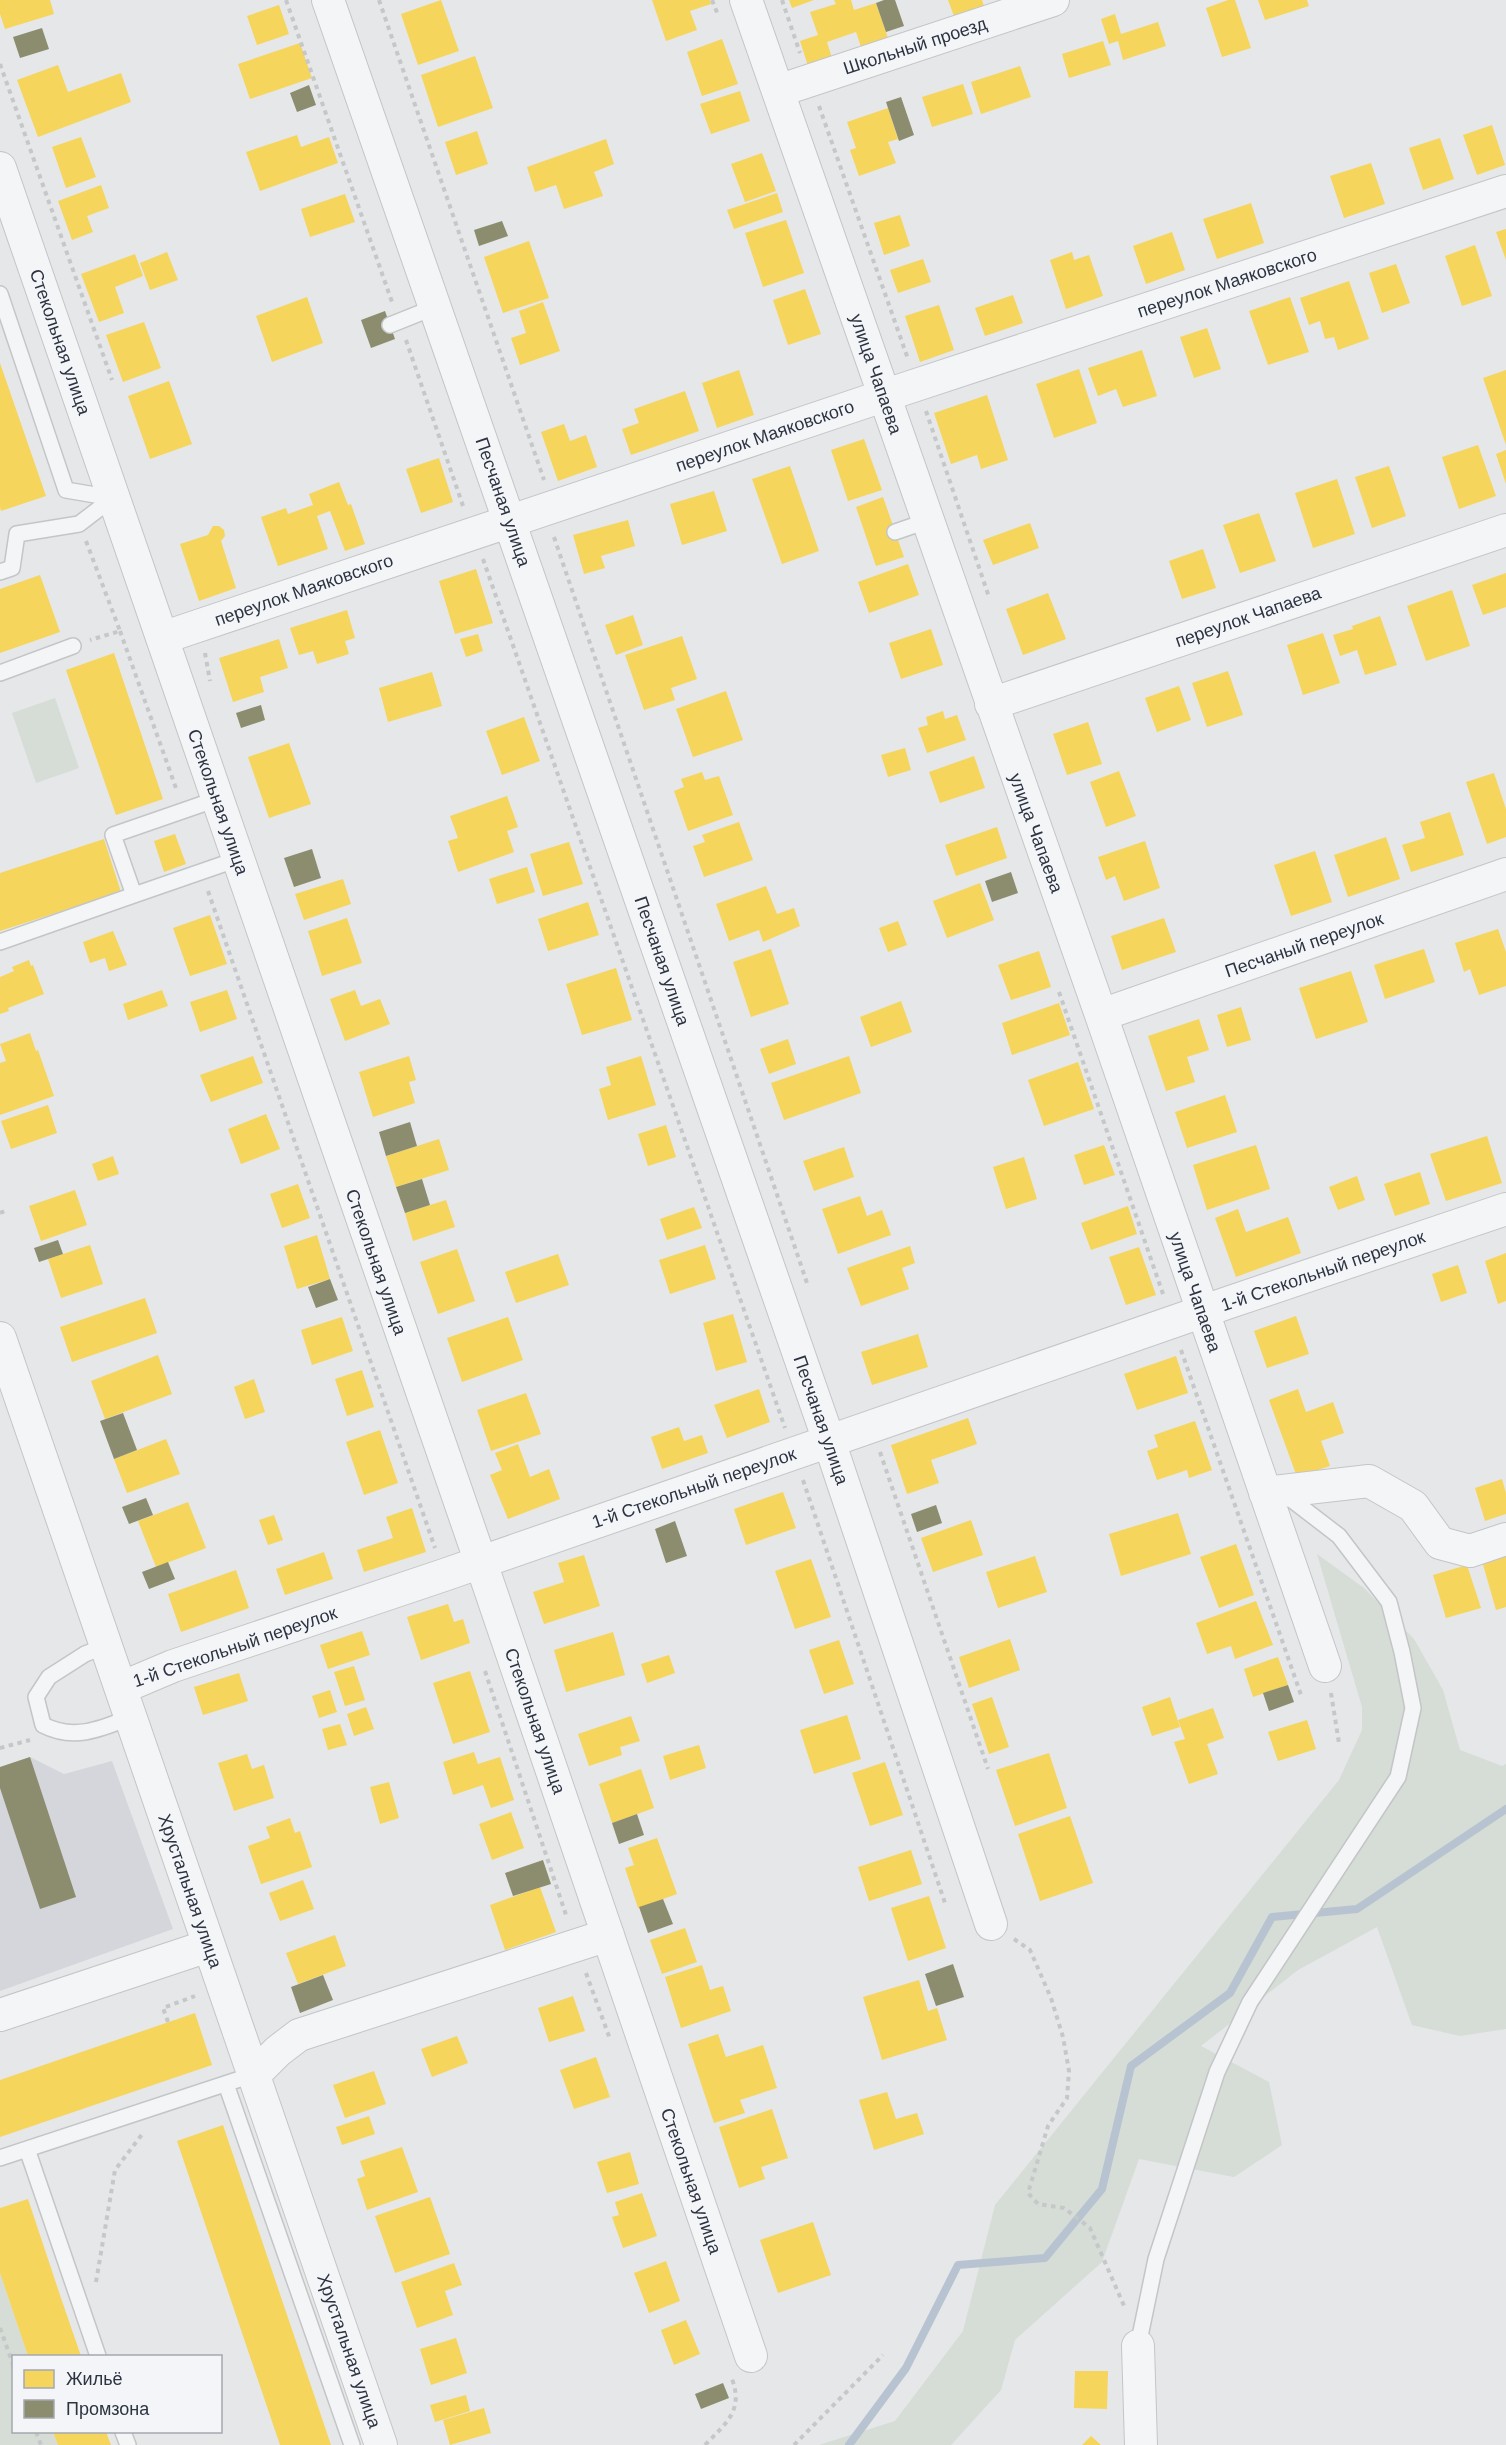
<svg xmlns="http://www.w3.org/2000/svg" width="1506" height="2445" font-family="Helvetica,sans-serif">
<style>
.built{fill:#d4d6dc}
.green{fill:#d6dcd6}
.homes{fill:#f6d55c}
.industry{fill:#8c8c6e}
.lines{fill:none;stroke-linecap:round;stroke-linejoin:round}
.stream{stroke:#b7c3d0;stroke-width:8}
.service-casing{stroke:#c3c5c7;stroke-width:18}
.minor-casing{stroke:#c3c5c7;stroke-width:34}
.path{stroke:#c5c7c9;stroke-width:4;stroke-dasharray:4.5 4.5;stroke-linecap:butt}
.service{stroke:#f4f5f6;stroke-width:15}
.minor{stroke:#f4f5f6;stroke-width:32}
.labels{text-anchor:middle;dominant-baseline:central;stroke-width:6;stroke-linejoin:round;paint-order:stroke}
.street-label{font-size:18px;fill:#2d3441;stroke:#f4f5f8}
</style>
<rect width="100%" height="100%" fill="#e5e7e9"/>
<path class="built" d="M30,1757L64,1774L112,1761L173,1929L0,1991V1767Z"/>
<path class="green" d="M55,698L79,768L36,783L12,713Z
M1317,1554L1364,1588L1414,1639L1443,1690L1460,1750L1502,1766L1506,1764V2029L1460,2036L1412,2025L1377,1927L1298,1970L1201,2046L1269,2082L1282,2145L1234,2177L1139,2159L1102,2262L1015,2340L1001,2390L951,2445H819L895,2421L963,2331L995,2205L1339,1780L1362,1730V1707Z
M0,2273L28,2356H14V2432H53L58,2445H0Z"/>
<path class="homes" d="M0,0H50L54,14L5,29L0,14Z
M441,0L459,51L418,65L401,14Z
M652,0H710L711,4L690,11L697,30L666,41Z
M789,0H814L792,8Z
M834,0H851L854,10L876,3L889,41L862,50L856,32L827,42L832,58L808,66L800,41L818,35L810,12L836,4Z
M948,0H982L984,6L954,16Z
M1228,0H1235L1251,48L1222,57L1206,8Z
M1258,0H1307L1309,6L1265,20Z
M279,5L289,34L257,45L247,16Z
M1115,14L1121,34L1158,22L1166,46L1123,60L1118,41L1109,44L1101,19Z
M722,39L738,84L702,96L687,52Z
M1103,41L1111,65L1069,78L1062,54Z
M300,43L312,78L250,99L238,64Z
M475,56L493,108L438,127L421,75Z
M58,65L68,92L121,73L131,102L38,137L17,80Z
M1020,66L1031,97L981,114L971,82Z
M963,84L973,114L932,127L922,97Z
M740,91L750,121L711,134L700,104Z
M888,108L898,139L888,142L896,163L859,176L850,150L856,148L847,122Z
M1492,125L1505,165L1477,175L1463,135Z
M477,131L488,164L456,175L445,142Z
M297,135L301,147L329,137L338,163L260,191L246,152Z
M81,137L96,177L66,188L52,147Z
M1440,138L1454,179L1423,190L1409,148Z
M606,139L614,164L594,172L603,196L564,209L556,185L535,192L527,167Z
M762,153L776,191L745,202L731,164Z
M1371,163L1385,204L1344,218L1330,176Z
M101,185L109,208L87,216L93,232L72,240L58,201Z
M777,193L783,212L734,229L727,210Z
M345,194L355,222L310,237L301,209Z
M1251,203L1264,243L1217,259L1203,219Z
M900,215L910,246L884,255L874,223Z
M786,220L804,273L763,287L745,233Z
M1506,229V260L1496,232Z
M1172,232L1185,270L1146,284L1133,246Z
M529,241L549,298L503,313L484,257Z
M1475,245L1492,296L1462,306L1445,256Z
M167,252L178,280L150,290L140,263Z
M1072,252L1074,260L1089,255L1103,296L1066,309L1050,260Z
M135,254L143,276L115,287L124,313L99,322L81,274Z
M923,259L931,282L898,293L890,270Z
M1396,264L1410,303L1382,313L1369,273Z
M1349,281L1369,339L1338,350L1334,337L1325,339L1320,321L1309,325L1300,298Z
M805,289L821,334L788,345L773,300Z
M1013,295L1023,323L985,336L975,308Z
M307,297L323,343L272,362L256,316Z
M1290,297L1309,352L1268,365L1249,311Z
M543,302L560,351L520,365L511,338L526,333L519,311Z
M939,305L954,350L920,362L905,316Z
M144,322L161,368L123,382L106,335Z
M1207,328L1221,369L1194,378L1180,337Z
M1142,350L1157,396L1123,407L1116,389L1098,396L1088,368Z
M0,363L46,496L1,511L0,507Z
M1079,369L1097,423L1054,438L1036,384Z
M739,370L754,415L717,428L702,383Z
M1506,370V445L1483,378Z
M169,381L192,444L150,459L128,396Z
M685,391L699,431L631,455L622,429L639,423L634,409Z
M987,395L1008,460L981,469L977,455L951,464L934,413Z
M564,424L570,441L586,435L597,467L558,481L541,432Z
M864,439L882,490L848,501L831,450Z
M1478,445L1496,496L1459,509L1442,457Z
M1506,450V484L1496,454Z
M439,458L453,502L421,513L406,469Z
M790,466L819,551L782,564L752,479Z
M1389,466L1406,516L1372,528L1355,477Z
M1337,479L1355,534L1313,548L1295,493Z
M339,482L348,505L351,504L365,544L345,551L330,511L317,516L328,549L278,566L261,517L286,508L288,514L313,505L309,494Z
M714,491L727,531L682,545L670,504Z
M883,497L904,557L876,566L856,507Z
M1259,513L1276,561L1240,573L1223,525Z
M628,520L635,546L601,556L605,568L584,574L573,535Z
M1030,523L1039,548L993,565L983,540Z
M213,526H219L224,530L225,536L221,541L236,588L199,601L180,544L208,535Z
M1203,549L1216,588L1182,599L1169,561Z
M908,564L919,595L869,613L858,582Z
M476,569L493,623L455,634L439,581Z
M1506,573V607L1483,615L1472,585Z
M40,575L60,632L0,653V589Z
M1452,590L1470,646L1426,661L1407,606Z
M1048,593L1066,639L1023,655L1006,609Z
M347,610L355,638L345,641L349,654L317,664L313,651L299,655L290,628Z
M633,615L643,645L616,655L605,625Z
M1380,616L1397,665L1365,675L1357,650L1340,656L1333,635L1353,629L1352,626Z
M931,629L943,665L901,679L889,643Z
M1323,633L1340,683L1303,695L1287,645Z
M478,634L483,651L466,657L460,639Z
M682,636L697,679L671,688L675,700L644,710L625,655Z
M279,639L288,668L260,677L264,692L233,702L219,658Z
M114,653L163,799L116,815L66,670Z
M1228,671L1243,715L1207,727L1192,683Z
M432,672L442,706L388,722L379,688Z
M1179,686L1191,720L1157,732L1145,698Z
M726,691L743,740L693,757L676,709Z
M943,711L945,719L957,715L966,740L927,753L918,728L928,725L926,717Z
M524,717L540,761L502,775L486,731Z
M1088,722L1102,764L1067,775L1053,734Z
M289,743L311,804L269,818L248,757Z
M905,748L911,770L888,777L881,755Z
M974,756L985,788L940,803L929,772Z
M1119,771L1136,816L1106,827L1090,782Z
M702,772L705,780L719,776L733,815L688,831L674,791L684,787L681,779Z
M1494,773L1506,809V837L1487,844L1466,782Z
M507,796L518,827L507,831L514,852L458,872L448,841L458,838L450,816Z
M1450,812L1464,855L1411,872L1402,845L1425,838L1420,822Z
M739,822L753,860L704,877L693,846L705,842L702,835Z
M997,827L1007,858L956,876L945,845Z
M175,834L186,864L164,872L154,841Z
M1386,837L1400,879L1348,897L1334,855Z
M104,839L121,892L0,931V873Z
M1145,841L1160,888L1124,901L1115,876L1106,880L1098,857Z
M569,842L583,884L543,896L530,854Z
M1315,851L1332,902L1291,916L1274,865Z
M527,867L535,892L497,904L489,879Z
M343,879L351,904L304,920L295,894Z
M980,883L994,920L947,938L933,901Z
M766,886L777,914L794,908L800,926L763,942L759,930L729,941L716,904Z
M588,902L599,935L548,951L538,919Z
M210,915L227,964L190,976L173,928Z
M347,918L362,963L322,976L308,931Z
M1164,918L1176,952L1122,970L1111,936Z
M898,921L907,945L888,952L879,928Z
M1498,929L1506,952V986L1479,995L1470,969L1464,972L1455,943Z
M113,931L127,965L109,971L105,958L90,963L83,942Z
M771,949L789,1004L751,1017L733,962Z
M1424,949L1435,982L1385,999L1374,965Z
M1039,951L1051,987L1011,1000L998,965Z
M29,960L31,966L33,965L44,994L8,1008L9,1011L0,1014V977L14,971L12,967Z
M616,968L632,1020L582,1035L566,984Z
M1351,971L1368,1022L1316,1039L1299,988Z
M162,990L168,1006L128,1020L123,1004Z
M227,990L237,1019L200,1032L190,1002Z
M355,990L361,1006L380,999L390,1024L345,1041L330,999Z
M901,1001L912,1032L871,1047L860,1017Z
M1059,1003L1070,1035L1012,1055L1002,1023Z
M1241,1007L1251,1040L1227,1047L1217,1015Z
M1199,1019L1209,1050L1187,1057L1195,1082L1166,1091L1148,1036Z
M30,1033L36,1051L38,1050L54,1096L0,1115V1063L6,1061L0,1044Z
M788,1039L796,1064L769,1074L760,1049Z
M253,1056L263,1083L211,1102L200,1075Z
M409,1056L416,1080L409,1082L415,1103L373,1117L359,1072Z
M641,1056L656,1105L608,1120L599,1089L611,1085L606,1067Z
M849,1056L861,1093L784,1120L771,1083Z
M1078,1062L1094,1109L1044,1126L1028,1080Z
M1225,1095L1237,1132L1187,1148L1175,1112Z
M48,1105L57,1133L11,1149L1,1121Z
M266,1114L280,1149L241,1164L228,1129Z
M666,1125L676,1157L648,1166L638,1134Z
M1487,1136L1502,1183L1446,1201L1430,1154Z
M439,1139L449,1170L396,1187L386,1156Z
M1104,1145L1115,1175L1084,1185L1074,1155Z
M1256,1145L1270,1189L1207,1210L1193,1165Z
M844,1147L854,1177L814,1191L803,1161Z
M113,1156L119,1174L98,1181L92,1164Z
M1024,1157L1037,1199L1006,1209L993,1167Z
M1420,1172L1430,1204L1395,1216L1384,1184Z
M1357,1176L1365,1200L1338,1210L1329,1187Z
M298,1184L310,1218L282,1228L270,1194Z
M75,1190L87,1225L41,1241L29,1206Z
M860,1196L867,1216L882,1210L891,1235L838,1254L822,1209Z
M446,1200L455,1227L413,1241L405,1213Z
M1128,1206L1137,1234L1091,1250L1081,1223Z
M694,1207L702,1228L667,1240L660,1219Z
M1238,1209L1246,1232L1288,1217L1301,1253L1236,1277L1215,1218Z
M317,1235L330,1279L297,1289L284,1246Z
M90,1245L103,1284L61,1298L48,1259Z
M705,1245L716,1279L670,1294L659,1260Z
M910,1246L915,1263L902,1268L909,1289L861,1306L847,1268Z
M1139,1247L1156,1295L1126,1305L1109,1257Z
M457,1249L475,1301L438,1314L420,1262Z
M1506,1253V1301L1498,1304L1485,1261Z
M558,1254L569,1285L516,1303L505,1272Z
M1458,1265L1467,1293L1441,1302L1432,1274Z
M145,1298L157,1333L72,1362L60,1327Z
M733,1314L747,1362L716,1371L703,1323Z
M1296,1316L1309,1354L1267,1368L1254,1331Z
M342,1317L353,1351L312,1365L301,1330Z
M508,1317L523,1360L462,1382L447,1338Z
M918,1334L928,1367L872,1385L861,1352Z
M158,1355L172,1394L105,1419L91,1381Z
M1176,1356L1188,1393L1137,1410L1124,1374Z
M362,1370L374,1407L347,1416L335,1379Z
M254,1379L265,1412L245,1419L234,1387Z
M759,1389L770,1422L727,1438L714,1405Z
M1298,1389L1306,1412L1333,1402L1344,1433L1321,1441L1330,1466L1297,1477L1269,1400Z
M526,1393L541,1434L491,1451L477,1410Z
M968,1418L977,1444L931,1460L939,1483L907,1494L891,1445Z
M1195,1421L1212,1470L1189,1478L1187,1470L1157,1480L1147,1451L1158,1447L1154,1435Z
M679,1427L684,1441L702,1435L708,1453L662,1469L651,1437Z
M380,1430L398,1483L364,1495L346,1442Z
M166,1439L180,1474L127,1493L114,1459Z
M518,1444L530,1477L549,1469L560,1499L508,1519L490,1475L502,1470L495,1453Z
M1502,1479L1506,1493V1514L1485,1521L1475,1488Z
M783,1492L796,1528L746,1545L734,1509Z
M188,1502L206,1548L156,1567L138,1521Z
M412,1508L426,1552L364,1572L357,1550L393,1538L386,1517Z
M1178,1513L1191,1554L1121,1576L1109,1534Z
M274,1515L283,1540L268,1545L259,1520Z
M971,1520L983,1555L933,1572L921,1538Z
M1236,1544L1254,1595L1219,1608L1200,1557Z
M324,1552L333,1579L285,1595L276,1569Z
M1506,1553V1607L1496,1610L1482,1561Z
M584,1555L600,1606L544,1624L533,1592L564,1582L558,1563Z
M1035,1556L1047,1592L998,1608L986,1572Z
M811,1559L831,1617L795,1629L775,1571Z
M1467,1565L1481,1608L1446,1618L1433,1575Z
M236,1570L249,1608L181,1632L168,1594Z
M1256,1601L1273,1645L1235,1659L1231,1646L1207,1654L1196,1623Z
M448,1604L454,1622L463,1619L470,1643L421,1660L407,1617Z
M362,1631L370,1655L328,1669L320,1645Z
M613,1632L625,1675L566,1692L554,1650Z
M1010,1639L1020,1670L969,1688L959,1657Z
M839,1640L854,1684L824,1694L809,1650Z
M669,1655L675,1673L647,1683L641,1664Z
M1278,1657L1288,1685L1253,1697L1244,1669Z
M354,1666L365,1700L345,1706L334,1672Z
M470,1671L490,1732L453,1744L433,1683Z
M239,1673L248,1701L203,1715L194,1687Z
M330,1690L337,1712L319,1718L312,1696Z
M992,1697L1009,1747L989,1754L972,1704Z
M1170,1697L1180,1727L1152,1736L1142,1707Z
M366,1707L374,1729L354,1736L347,1714Z
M1213,1708L1224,1738L1207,1744L1218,1774L1189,1784L1174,1742L1185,1739L1178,1720Z
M847,1715L861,1759L814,1774L800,1730Z
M631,1716L640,1741L620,1747L622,1755L589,1766L578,1734Z
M1307,1720L1316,1749L1278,1761L1268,1732Z
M340,1724L347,1745L328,1750L322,1729Z
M699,1745L706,1768L670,1780L663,1756Z
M474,1752L478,1764L500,1757L514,1800L491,1808L483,1785L453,1795L443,1762Z
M1049,1753L1067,1808L1015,1826L996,1770Z
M247,1754L252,1769L264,1765L274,1798L234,1811L218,1763Z
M885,1762L903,1815L870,1826L852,1773Z
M641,1769L654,1808L612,1823L599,1784Z
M389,1782L399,1818L380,1824L370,1787Z
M511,1812L524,1848L492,1860L479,1824Z
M1070,1816L1093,1883L1040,1901L1018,1834Z
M290,1818L295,1833L300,1831L312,1867L261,1884L248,1846L270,1838L266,1827Z
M657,1838L677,1894L638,1908L625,1868L634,1865L628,1848Z
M911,1850L922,1884L869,1901L858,1867Z
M303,1880L314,1909L280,1921L269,1893Z
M540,1887L556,1932L505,1950L490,1905Z
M929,1896L946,1948L908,1961L891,1908Z
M685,1928L697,1962L662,1974L650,1940Z
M335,1935L346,1966L298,1984L286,1953Z
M702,1965L710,1990L723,1986L731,2011L681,2028L665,1977Z
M919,1980L928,2011L937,2008L947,2040L882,2060L863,1997Z
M573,1996L585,2031L549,2042L538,2008Z
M195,2013L212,2065L0,2137V2080Z
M718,2034L726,2057L763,2045L777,2088L740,2100L745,2113L714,2123L688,2044Z
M457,2036L468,2063L432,2077L421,2049Z
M596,2057L610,2097L574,2109L560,2070Z
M374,2071L386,2104L345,2118L333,2085Z
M887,2092L896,2119L917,2113L924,2134L874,2150L859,2100Z
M772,2109L788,2158L761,2167L765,2179L739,2188L719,2127Z
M369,2116L375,2134L342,2145L336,2127Z
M223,2125L261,2238L331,2445H280L177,2141Z
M402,2147L418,2192L367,2210L357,2179L365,2176L360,2161Z
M630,2152L639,2184L607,2193L597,2162Z
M642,2193L657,2236L623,2248L612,2217L619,2215L615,2202Z
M430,2197L450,2254L395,2273L375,2216Z
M28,2199L63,2304L81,2356H28L0,2273V2208Z
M813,2222L831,2275L778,2293L760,2240Z
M666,2261L680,2301L649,2313L634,2273Z
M454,2263L462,2285L445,2291L453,2315L417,2328L401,2282Z
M686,2320L700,2354L674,2365L661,2330Z
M456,2338L467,2373L431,2385L420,2349Z
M1075,2371H1108L1107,2409L1074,2408Z
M466,2395L470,2411L435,2422L430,2405Z
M484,2408L491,2433L450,2445L443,2420Z
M53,2432H106L111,2445H58Z
M1091,2436L1101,2445H1082Z"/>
<path class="industry" d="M884,0H895L904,26L886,32L876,3Z
M42,28L49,49L20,58L13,37Z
M309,85L316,105L297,112L290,93Z
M901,97L914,135L899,141L886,102Z
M502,221L508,236L479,246L474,230Z
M385,311L395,339L371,348L361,320Z
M261,705L265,720L241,728L236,713Z
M312,849L321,878L294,887L284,858Z
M1011,872L1018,893L992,902L985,881Z
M410,1122L417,1146L386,1156L379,1132Z
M422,1179L430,1205L405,1213L396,1187Z
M58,1240L63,1254L39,1262L34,1248Z
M330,1279L338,1300L316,1308L308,1287Z
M123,1413L137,1450L114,1459L100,1421Z
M146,1498L153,1515L129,1524L122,1507Z
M936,1505L942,1523L917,1532L911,1514Z
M675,1521L687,1556L666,1563L655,1529Z
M168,1562L175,1579L149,1589L142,1572Z
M1288,1685L1294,1702L1269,1711L1263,1693Z
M30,1757L76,1897L40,1909L0,1788V1767Z
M637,1814L644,1835L619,1844L612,1823Z
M543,1860L551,1884L513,1896L505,1873Z
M663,1899L673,1924L648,1933L639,1907Z
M953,1964L964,1997L936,2006L925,1974Z
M323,1975L333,2000L300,2013L291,1987Z
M723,2383L729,2398L701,2409L695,2394Z"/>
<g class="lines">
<path class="stream" d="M849,2445L906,2368L958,2265L1045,2258L1102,2189L1131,2066L1230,1993L1272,1917L1357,1909L1506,1809"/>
<defs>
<path id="service" d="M0,294L66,490L113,498
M390,325L435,307
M895,532L927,521
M0,572L12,568L17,534L79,524L113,498
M0,673L73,646
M217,799L113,835L134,895L238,859
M0,942L134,895
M105,1646L85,1654L49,1677L36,1697L43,1725C74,1741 101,1729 131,1717
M226,2084L352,2445
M27,2149L98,2356
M0,2158L255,2074
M1138,2346L1156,2259L1217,2072L1250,2002L1398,1777L1413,1708L1402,1652L1389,1602L1339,1536L1283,1493
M123,2432L128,2445"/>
<path id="minor" d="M328,0L829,1441L991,1924
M746,0L1101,1015L1325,1666
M778,91L1053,0
M0,168L490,1589L751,2356
M162,638L901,390L1506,191
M991,704L1506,530
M1101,1015L1506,874
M0,1338L381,2445
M1265,1493L1369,1481L1413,1506L1440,1543L1470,1551L1506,1539
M121,1688L173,1666L444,1575L1230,1302L1506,1209
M0,2015L208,1946
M255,2074L278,2051L299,2035L608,1935
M1138,2346L1141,2445"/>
</defs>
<use href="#service" class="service-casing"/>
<use href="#minor" class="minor-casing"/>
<path class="path" d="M286,0L392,302
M379,0L544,480
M712,0L718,15
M782,0L800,53
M0,64L112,380
M819,106L908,359
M406,340L463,506
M926,411L989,597
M554,537L807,1283
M86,541L120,631L90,640
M483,559L785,1428
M120,631L177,791
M205,653L210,681
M208,891L435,1548
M1059,992L1163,1294
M0,1213L8,1210
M1181,1350L1301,1695
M880,1452L988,1769
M803,1480L945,1903
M485,1671L567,1918
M1331,1693L1339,1743
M0,1748L30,1740
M1014,1939L1030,1950L1051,1998L1063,2037L1069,2071L1067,2098L1048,2126L1028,2193L1038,2204L1064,2208L1090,2228L1125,2308
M586,1973L610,2039
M168,2022L163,2008L195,1996
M96,2282L115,2170L143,2133
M0,2328L14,2367
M36,2432L41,2445
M705,2445C725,2424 744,2411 732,2379
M794,2445L883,2355"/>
<use href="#service" class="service"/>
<use href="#minor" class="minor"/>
</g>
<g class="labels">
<g class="street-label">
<text transform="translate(915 46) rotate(-18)">Школьный проезд</text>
<text transform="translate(1227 283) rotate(-18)">переулок Маяковского</text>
<text transform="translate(60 342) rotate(71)">Стекольная улица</text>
<text transform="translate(876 374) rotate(71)">улица Чапаева</text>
<text transform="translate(765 436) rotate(-19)">переулок Маяковского</text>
<text transform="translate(503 502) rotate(71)">Песчаная улица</text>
<text transform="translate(304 590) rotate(-19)">переулок Маяковского</text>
<text transform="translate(1248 617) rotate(-19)">переулок Чапаева</text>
<text transform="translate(218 802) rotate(71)">Стекольная улица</text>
<text transform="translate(1036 833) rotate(70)">улица Чапаева</text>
<text transform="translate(1304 945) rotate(-19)">Песчаный переулок</text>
<text transform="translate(662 961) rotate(71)">Песчаная улица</text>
<text transform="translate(376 1262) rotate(71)">Стекольная улица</text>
<text transform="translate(1323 1271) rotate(-19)">1-й Стекольный переулок</text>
<text transform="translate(1195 1292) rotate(71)">улица Чапаева</text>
<text transform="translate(821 1420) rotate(71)">Песчаная улица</text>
<text transform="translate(694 1488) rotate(-19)">1-й Стекольный переулок</text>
<text transform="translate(235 1647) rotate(-19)">1-й Стекольный переулок</text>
<text transform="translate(535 1721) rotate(71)">Стекольная улица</text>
<text transform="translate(190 1891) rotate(71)">Хрустальная улица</text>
<text transform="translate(691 2181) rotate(71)">Стекольная улица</text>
<text transform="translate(349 2351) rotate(71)">Хрустальная улица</text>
</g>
</g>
<rect x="12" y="2355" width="210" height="78" fill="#f4f5f8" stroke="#a4a8af" stroke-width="1.5"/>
<rect x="24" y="2370" width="30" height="18" fill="#f6d55c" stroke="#a4a8af" stroke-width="1.5"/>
<text x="66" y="2385" font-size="18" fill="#2d3441">Жильё</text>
<rect x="24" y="2400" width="30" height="18" fill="#8c8c6e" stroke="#a4a8af" stroke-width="1.5"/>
<text x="66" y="2415" font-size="18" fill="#2d3441">Промзона</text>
</svg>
